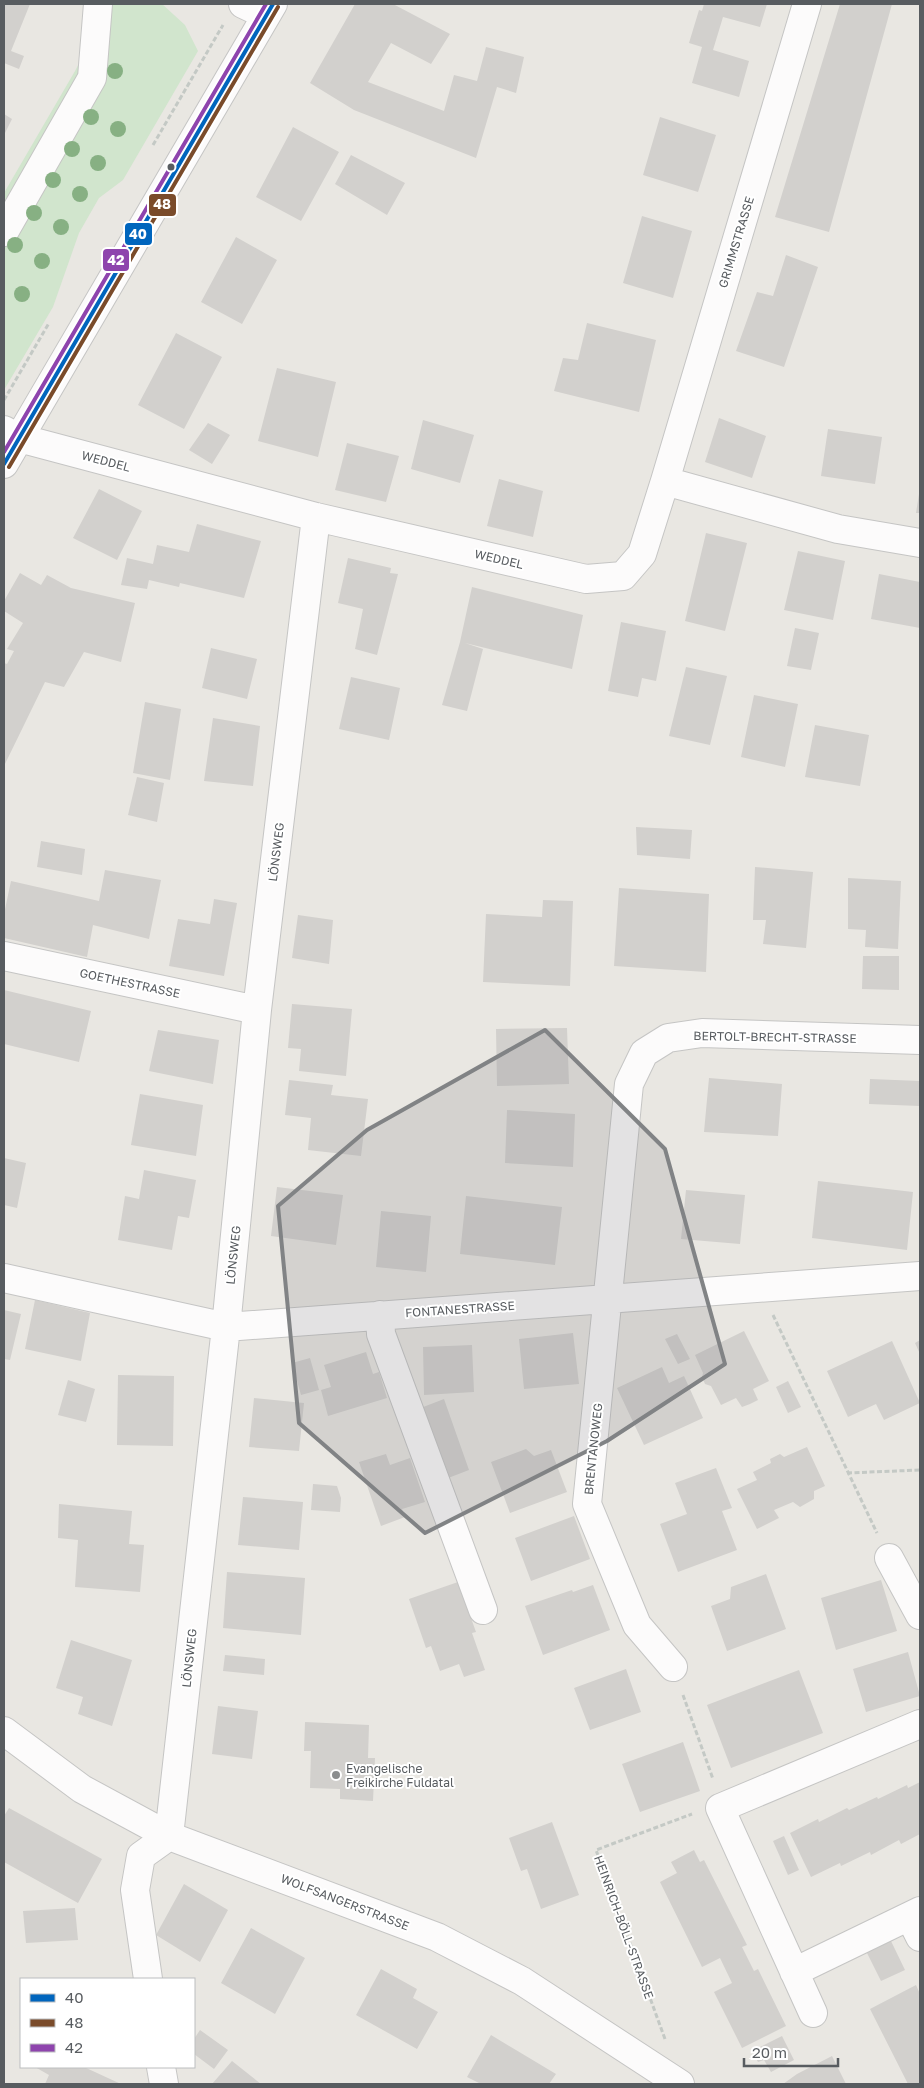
<svg xmlns="http://www.w3.org/2000/svg" width="924" height="2088" font-family="'Golos Text',sans-serif">
<style>
.green{fill:#d1e5cd}
.building{fill:#d2d0cd}
.lines{fill:none;stroke-linecap:round;stroke-linejoin:round}
.minor-casing{stroke:#c5c5c4;stroke-width:30}
.path{stroke:#c4c9c5;stroke-width:3;stroke-dasharray:5 2.5;stroke-linecap:butt}
.minor{stroke:#fcfbfb;stroke-width:28}
.bus-1-casing{stroke:#fff;stroke-width:8}
.bus-2-casing{stroke:#fff;stroke-width:8}
.bus-3-casing{stroke:#fff;stroke-width:8}
.bus-1{stroke:#0065bd;stroke-width:4}
.bus-2{stroke:#7a4b2a;stroke-width:4}
.bus-3{stroke:#8e44ad;stroke-width:4}
.tree{fill:#87b083}
.marked{fill:#818385;fill-opacity:0.2;stroke:#818385;stroke-width:4;stroke-linejoin:round}
.bus-dot{fill:#585c60;stroke:#fff;stroke-width:2}
.poi-dot{fill:#8b8d8e;stroke:#fff;stroke-width:2}
.labels{text-anchor:middle;dominant-baseline:central;stroke-width:4;stroke-linejoin:round;paint-order:stroke}
.street-label{font-size:12px;fill:#585c60;stroke:#fff}
.poi-label{font-size:12px;fill:#585c60;stroke:#fff;text-anchor:start}
.line-badge{stroke:#fff;stroke-width:2}
.badge-label{font-size:14px;text-anchor:middle;font-weight:bold;fill:#fff}
</style>
<rect width="100%" height="100%" fill="#e9e7e2"/>
<path class="green" d="M110,4H162L185,25L198,51L123,180L99,198L79,233L53,307L4,390V193L75,71Z"/>
<path class="building" d="M4,4H30L11,51L24,56L19,69L4,63Z
M355,4H393L450,34L431,64L391,43L368,82L444,111L454,75L477,81L486,47L524,57L516,93L497,87L476,158L354,110L310,83Z
M704,4H767L760,27L723,17L713,50L749,61L739,97L692,83L702,47L689,43L699,10L702,11Z
M840,4H892L829,232L775,217Z
M4,114L12,119L4,135Z
M660,117L716,135L698,192L643,175Z
M293,127L339,152L301,221L256,197Z
M351,155L405,183L387,215L335,184Z
M642,216L692,231L673,298L623,283Z
M236,237L277,260L242,324L201,302Z
M786,255L818,267L784,367L736,351L757,292L773,296Z
M587,323L656,340L639,412L554,391L563,358L578,360Z
M176,333L222,357L184,429L138,405Z
M277,368L336,382L318,457L258,441Z
M719,418L766,436L752,478L705,462Z
M423,420L474,435L460,483L411,469Z
M208,423L230,435L212,464L189,450Z
M828,429L882,437L875,484L821,476Z
M347,443L399,456L386,502L335,490Z
M499,479L543,491L533,537L487,526Z
M99,489L142,511L117,560L73,538Z
M919,494H920V513H916Z
M197,524L261,541L244,598L180,583L179,587L149,580L147,589L121,585L127,558L153,564L157,545L189,552Z
M706,533L747,543L725,631L685,621Z
M798,551L845,561L833,620L784,610Z
M348,558L391,568L390,573L398,574L377,655L355,649L363,609L338,603Z
M20,573L41,585L47,575L71,588L135,603L121,662L84,652L64,687L45,682L4,766V663L7,664L14,651L7,649L23,623L4,611V601Z
M879,574L920,582V628L871,619Z
M472,587L583,615L572,669L465,643L483,649L467,711L442,705L460,642Z
M621,622L666,631L656,681L642,678L638,697L608,691Z
M795,628L819,633L811,670L787,666Z
M211,648L257,659L247,699L202,688Z
M686,667L727,676L710,745L669,736Z
M351,677L400,688L389,740L339,729Z
M754,695L798,704L785,767L741,757Z
M145,702L181,709L170,780L133,773Z
M213,718L260,726L253,786L204,781Z
M815,725L869,735L860,786L805,777Z
M137,777L164,783L157,822L128,815Z
M636,827L692,830L690,859L637,855Z
M41,841L85,849L82,875L37,867Z
M755,867L813,872L806,948L763,944L766,920H753Z
M105,870L161,880L149,939L93,925L87,957L4,938V914L11,881L99,901Z
M848,878L901,881L898,949L865,947L866,930L848,929Z
M619,888L709,894L706,972L614,966Z
M214,899L237,903L224,976L169,966L178,919L210,924Z
M543,900L573,901L570,986L483,982L486,914L542,917Z
M298,915L333,920L329,964L292,958Z
M863,956H899V990L862,989Z
M4,990L91,1011L79,1062L4,1044Z
M292,1004L352,1009L346,1076L299,1071L301,1049L288,1048Z
M567,1028L569,1084L497,1086L496,1029Z
M158,1030L219,1040L213,1084L149,1071Z
M709,1078L782,1084L778,1136L704,1132Z
M870,1079L920,1081V1106L869,1104Z
M289,1080L333,1085L331,1095L368,1099L361,1156L308,1150L311,1118L285,1115Z
M140,1094L203,1105L196,1156L131,1145Z
M507,1110L575,1114L573,1167L505,1163Z
M4,1158L26,1163L17,1208L4,1205Z
M144,1170L196,1180L189,1218L178,1216L172,1250L118,1240L125,1196L139,1199Z
M818,1181L913,1192L907,1250L812,1238Z
M277,1187L343,1195L336,1245L271,1236Z
M686,1190L745,1195L740,1244L681,1239Z
M466,1196L562,1207L555,1265L460,1254Z
M381,1211L431,1216L426,1272L376,1267Z
M35,1300L90,1313L81,1361L25,1349Z
M4,1310L21,1314L10,1360L4,1359Z
M744,1331L769,1381L753,1389L758,1400L750,1404L742,1407L736,1398L721,1405L711,1386L705,1384L702,1377L703,1373L695,1355Z
M573,1333L579,1384L524,1389L519,1339Z
M677,1334L690,1359L678,1364L665,1339Z
M920,1340V1354L915,1343Z
M892,1341L920,1403L884,1420L876,1404L848,1417L827,1371Z
M472,1345L474,1392L424,1395L423,1347Z
M366,1352L373,1374L379,1372L387,1398L328,1416L321,1390L331,1387L324,1365Z
M310,1358L319,1390L301,1395L292,1363Z
M662,1367L669,1383L684,1376L703,1418L644,1445L617,1388Z
M118,1375L174,1376L173,1446L117,1445Z
M68,1380L95,1389L86,1422L58,1415Z
M788,1381L801,1407L788,1413L776,1387Z
M254,1398L304,1403L299,1451L249,1447Z
M444,1399L469,1470L443,1480L418,1409Z
M807,1447L825,1486L814,1491V1499L800,1507L793,1502L774,1510L779,1518L757,1529L737,1489L757,1480L753,1472L771,1463L770,1459L780,1454L784,1457Z
M526,1449L534,1456L551,1450L567,1492L510,1513L491,1462Z
M386,1454L390,1465L410,1458L425,1502L402,1509L405,1517L381,1526L359,1462Z
M716,1468L732,1508L722,1511L737,1550L678,1572L660,1524L687,1514L675,1483Z
M313,1484L337,1486L341,1498L340,1512L311,1510Z
M243,1497L303,1502L299,1550L238,1545Z
M59,1504L132,1511L129,1544L144,1545L140,1592L75,1587L78,1540L58,1538Z
M574,1516L590,1559L531,1581L515,1538Z
M227,1572L305,1578L301,1635L223,1628Z
M766,1574L786,1629L727,1651L711,1606L730,1599L731,1587Z
M881,1580L897,1631L836,1650L821,1598Z
M458,1582L476,1632L472,1633L485,1670L464,1677L459,1664L440,1671L431,1646L426,1648L409,1599Z
M593,1585L610,1630L543,1655L525,1606L572,1590L573,1592Z
M71,1640L132,1660L112,1726L78,1714L83,1697L56,1688Z
M908,1652L920,1696L866,1712L853,1669Z
M225,1655L265,1659L264,1675L223,1671Z
M626,1669L641,1712L590,1730L574,1688Z
M799,1670L823,1733L731,1768L707,1705Z
M218,1706L258,1711L252,1759L212,1754Z
M305,1722L369,1725L368,1758H375L373,1801L340,1799V1789L310,1788L311,1751H304Z
M683,1742L700,1791L640,1812L622,1764Z
M920,1782V1834L901,1844L899,1840L871,1855L870,1852L841,1866L840,1863L811,1877L790,1833L818,1819L819,1822L847,1808L849,1810L877,1797L878,1799L907,1785L908,1788Z
M9,1808L102,1859L78,1903L4,1862V1816Z
M552,1822L579,1895L541,1909L527,1869L521,1871L509,1838Z
M784,1836L799,1870L788,1875L773,1841Z
M694,1850L700,1862L704,1860L747,1945L742,1947L754,1971L758,1969L786,2026L742,2048L714,1992L732,1983L720,1958L702,1967L660,1882L677,1873L671,1862Z
M184,1884L228,1910L200,1962L156,1935Z
M75,1908L78,1940L26,1943L23,1911Z
M251,1928L305,1958L275,2014L221,1983Z
M890,1939L905,1970L881,1981L866,1951Z
M381,1969L417,1989L413,1998L438,2012L417,2049L356,2015Z
M916,1985L920,1994V2084H908L870,2009Z
M200,2030L228,2050L214,2069L194,2054V2039Z
M491,2035L556,2074L549,2084H481L467,2077Z
M782,2036L794,2060L771,2072L764,2060L758,2062L752,2051Z
M832,2056L846,2084H783L797,2074Z
M232,2061L261,2084H212Z
M35,2067H84L121,2084H45L49,2075Z"/>
<g class="lines">
<defs>
<path id="minor" d="M243,4L266,15
M4,232L92,78L98,4
M4,430L19,438L316,517L586,579L623,576L642,554L665,481L838,529L920,543
M4,464L273,4
M665,481L807,4
M4,956L257,1010
M4,1278L226,1327L920,1276
M380,1315L381,1334L483,1610
M889,1558L920,1615
M673,1667L637,1625L587,1504L629,1084L644,1053L668,1038L702,1033L920,1040
M4,1731L82,1789L169,1836L437,1937L522,1981L680,2084
M910,1917L920,1937
M794,1972L920,1911
M148,1979L135,1890L141,1856L169,1836L226,1327L257,1010L316,517
M813,2013L720,1808L920,1724
M161,2067L164,2084"/>
</defs>
<use href="#minor" class="minor-casing"/>
<path class="path" d="M153,145L223,25
M4,400L49,323
M773,1315L877,1533
M847,1473L920,1470
M683,1695L713,1779
M665,2039L596,1850L692,1814"/>
<use href="#minor" class="minor"/>
<defs>
<path id="bus-1" d="M4,464L273,4"/>
<path id="bus-2" d="M9,467L278,7"/>
<path id="bus-3" d="M4,452L266,4"/>
</defs>
<use href="#bus-1" class="bus-1-casing"/>
<use href="#bus-2" class="bus-2-casing"/>
<use href="#bus-3" class="bus-3-casing"/>
<use href="#bus-1" class="bus-1"/>
<use href="#bus-2" class="bus-2"/>
<use href="#bus-3" class="bus-3"/>
</g>
<g class="tree">
<circle cx="115" cy="71" r="8"/>
<circle cx="91" cy="117" r="8"/>
<circle cx="118" cy="129" r="8"/>
<circle cx="72" cy="149" r="8"/>
<circle cx="98" cy="163" r="8"/>
<circle cx="53" cy="180" r="8"/>
<circle cx="80" cy="194" r="8"/>
<circle cx="34" cy="213" r="8"/>
<circle cx="61" cy="227" r="8"/>
<circle cx="15" cy="245" r="8"/>
<circle cx="42" cy="261" r="8"/>
<circle cx="22" cy="294" r="8"/>
</g>
<path class="marked" d="M545,1030L665,1149L725,1364L607,1441L425,1533L299,1423L278,1206L367,1130Z"/>
<circle class="bus-dot" cx="171" cy="167" r="4.5"/>
<circle class="poi-dot" cx="336" cy="1775" r="5"/>
<g class="labels">
<g class="street-label">
<text transform="translate(736 242) rotate(-73)">GRIMMSTRASSE</text>
<text transform="translate(106 461) rotate(15)">WEDDEL</text>
<text transform="translate(499 559) rotate(13)">WEDDEL</text>
<text transform="translate(276 852) rotate(-83)">LÖNSWEG</text>
<text transform="translate(130 983) rotate(12)">GOETHESTRASSE</text>
<text transform="translate(775 1037) rotate(1)">BERTOLT-BRECHT-STRASSE</text>
<text transform="translate(233 1255) rotate(-84)">LÖNSWEG</text>
<text transform="translate(460 1309) rotate(-4)">FONTANESTRASSE</text>
<text transform="translate(593 1449) rotate(-84)">BRENTANOWEG</text>
<text transform="translate(189 1658) rotate(-84)">LÖNSWEG</text>
<text transform="translate(345 1902) rotate(21)">WOLFSANGERSTRASSE</text>
<text transform="translate(624 1927) rotate(70)">HEINRICH-BÖLL-STRASSE</text>
</g>
<g class="poi-label">
<text x="346" y="1768">Evangelische<tspan x="346" dy="14">Freikirche Fuldatal</tspan></text>
</g>
</g>
<g class="line-badge">
<rect x="148" y="193" width="29" height="24" rx="5" fill="#7a4b2a"/>
<rect x="124" y="222" width="29" height="24" rx="5" fill="#0065bd"/>
<rect x="102" y="248" width="28" height="24" rx="5" fill="#8e44ad"/>
</g>
<g class="badge-label">
<text x="162" y="209">48</text>
<text x="138" y="239">40</text>
<text x="116" y="265">42</text>
</g>
<rect width="924" height="2088" fill="none" stroke="#585c60" stroke-width="10"/>
<rect x="20" y="1978" width="175" height="90" fill="#ffffff" stroke="#bcbebf"/>
<rect x="30" y="1994" width="25" height="8" fill="#0065bd" stroke="#bcbebf"/>
<text x="65" y="2003" font-size="15" fill="#585c60">40</text>
<rect x="30" y="2019" width="25" height="8" fill="#7a4b2a" stroke="#bcbebf"/>
<text x="65" y="2028" font-size="15" fill="#585c60">48</text>
<rect x="30" y="2044" width="25" height="8" fill="#8e44ad" stroke="#bcbebf"/>
<text x="65" y="2053" font-size="15" fill="#585c60">42</text>
<path d="M744 2058v8h94v-8" fill="none" stroke="#585c60" stroke-width="2.5"/>
<text x="752" y="2058" font-size="15" fill="#585c60" stroke="#ffffff" stroke-width="4" paint-order="stroke">20 m</text>
</svg>
